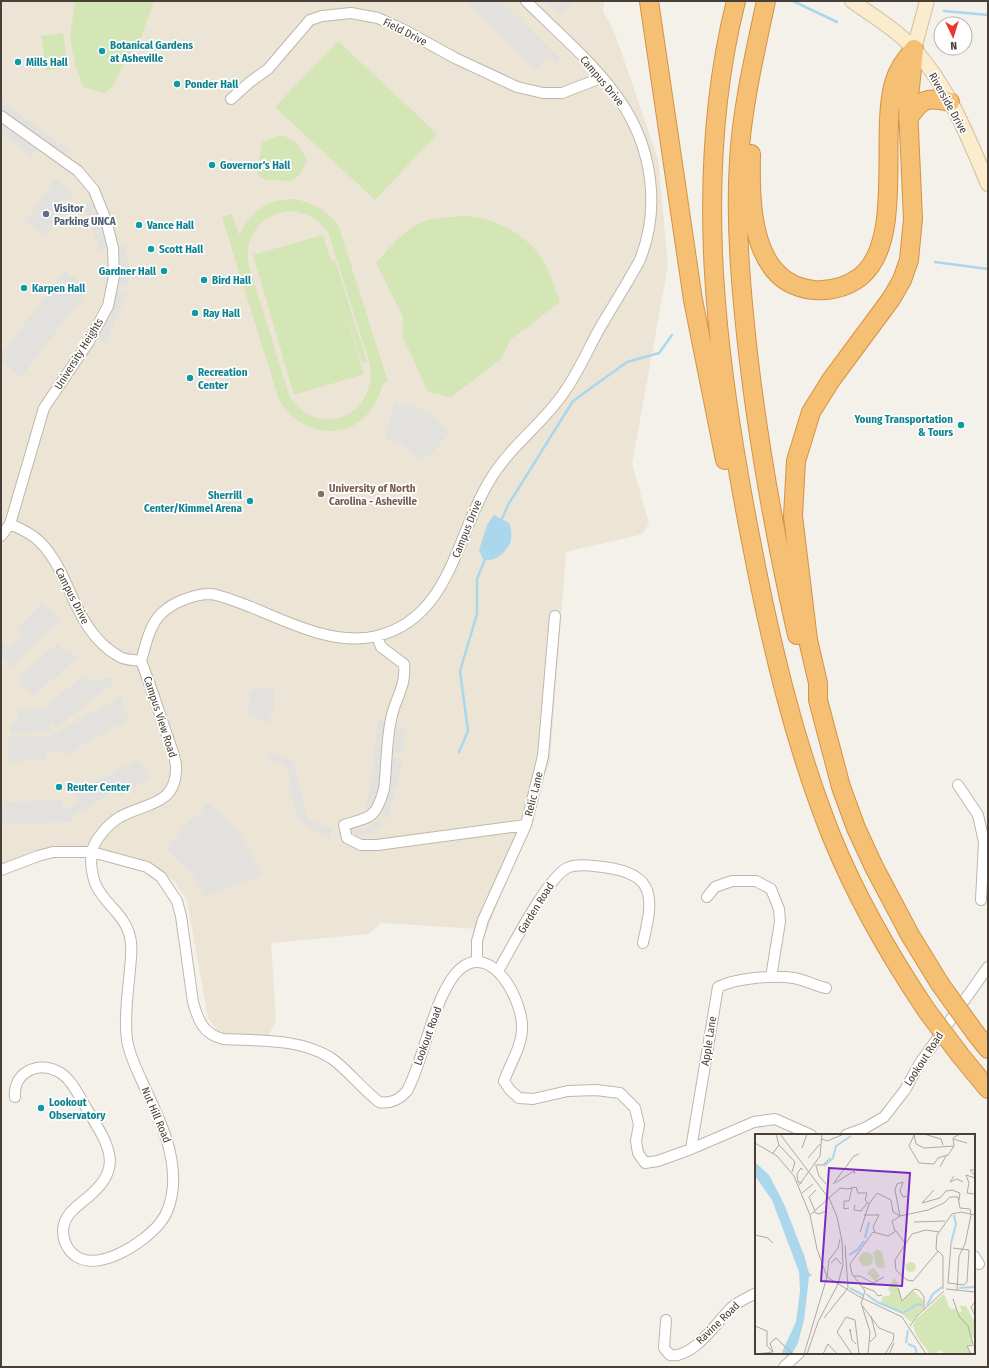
<svg xmlns="http://www.w3.org/2000/svg" width="989" height="1368" font-family="'Fira Sans Condensed',sans-serif">
<style>
.education{fill:#ece4d5}
.green{fill:#d4e5b6;fill-rule:evenodd}
.parking{fill:#e3e1de}
.water{fill:#abd7ec}
.lines{fill:none;stroke-linecap:round;stroke-linejoin:round}
.stream{stroke:#abd7ec;stroke-width:2.5}
.street-casing{stroke:#bfb7ad;stroke-width:12}
.secondary-casing{stroke:#d1bf9c;stroke-width:16}
.highway-casing{stroke:#d49344;stroke-width:20}
.street{stroke:#fff;stroke-width:10}
.secondary{stroke:#fbeccd;stroke-width:14}
.highway{stroke:#f5c074;stroke-width:18}
.highway-bridge-casing{stroke:#d49344;stroke-width:20;stroke-linecap:butt}
.highway-bridge{stroke:#f5c074;stroke-width:18}
.culture-dot{fill:#0f9aa8;stroke:#fff;stroke-width:1.5}
.service-dot{fill:#5c6f8a;stroke:#fff;stroke-width:1.5}
.education-dot{fill:#8d6e63;stroke:#fff;stroke-width:1.5}
.labels{text-anchor:middle;dominant-baseline:central;stroke-width:3.5;stroke-linejoin:round;paint-order:stroke}
.street-label{font-size:11px;fill:#484038;stroke:#fff}
.culture-label{font-size:11px;font-weight:bold;fill:#0d838f;stroke:#fff;text-anchor:start}
.service-label{font-size:11px;font-weight:bold;fill:#4e5e75;stroke:#fff;text-anchor:start}
.education-label{font-size:11px;font-weight:bold;fill:#785e54;stroke:#fff;text-anchor:start}
.inset-river{fill:none;stroke:#abd7ec;stroke-width:2}
.inset-road{fill:none;stroke:#afaaa3;stroke-width:1}
.view{fill:#7b2cbf;fill-opacity:0.15;stroke:#7b2cbf;stroke-width:2}
.inset-edge{fill:none;stroke:#484038;stroke-width:2}
</style>
<rect width="100%" height="100%" fill="#f4f0ea"/>
<path class="education" d="M1,1H604L603,12L614,31L658,159L668,265L632,464L649,523L643,534L566,552L550,761L487,931L466,928L381,923L368,934L271,943L276,1020L268,1037L230,1035L218,1031L208,1018L187,901L174,881L151,865L121,854L85,848L35,850L1,864Z"/>
<path class="green" d="M75,1H154L141,37L123,64L114,85L104,93L83,87L75,64L70,38Z
M63,33L68,67L46,70L41,36Z
M338,41L437,134L375,200L275,107Z
M280,135C296,139 301,146 307,161C299,178 294,183 275,180C267,180 263,179 257,174L262,142Z
M292,199C312,202 328,210 339,227L388,382L383,383C369,440 310,447 279,400L222,217L232,214L239,235C252,212 264,200 292,199ZM289,211C306,212 318,218 328,232L370,364C378,417 316,441 289,395L249,266C243,237 260,215 289,211Z
M466,216C496,218 528,235 544,262C551,274 555,289 560,302L510,340L502,358L451,397L428,392L403,337V317L376,263C387,251 407,227 422,222C436,217 451,217 466,216Z
M323,235L331,261L335,260L367,362L362,363L334,274L364,374L294,395L253,255Z"/>
<path class="parking" d="M466,1H501L560,59L556,64L547,57L535,70Z
M543,1H574L560,14Z
M1,100L70,151L66,155L1,109Z
M1,124L37,150L32,156L1,133Z
M55,179L73,192L69,201L65,199L60,200L66,206L46,236L25,222Z
M92,201L107,248L100,252L84,205Z
M118,246H125L128,265V287L119,285Z
M65,271L89,289L21,377L1,361V354Z
M117,293L127,294L105,344L97,340L115,302Z
M394,402L421,409L432,415L450,433L428,457L418,459L405,445L385,438Z
M42,603L62,619L11,667L1,654V644L4,642L9,647L22,635L17,629Z
M57,644L62,650L71,652L77,658L33,696L18,677Z
M84,674L90,681L111,677L115,682L56,728L51,723L49,724L50,731L11,734L10,726L18,717V710L45,708Z
M273,687L274,709L268,723L246,713L249,704V690Z
M121,696L125,711L129,719L65,755L60,750L46,753V759L9,762L8,737L50,736Z
M378,719L386,720L379,785L373,809L366,806L371,784Z
M396,726L405,727L403,753L394,752Z
M267,751L292,761L299,777L298,785L308,819L332,829L329,838L306,826L298,819L288,785L290,778L288,768L283,764L266,757Z
M392,756L402,759L397,789L389,787Z
M138,759L150,779L120,796L116,791L72,816V822L1,825V809H4V802L61,800V808L70,807L80,801L75,794Z
M388,791L394,793L388,819L382,816Z
M207,803L221,814L240,834L263,874L246,882L236,884L205,897L191,872L167,850L174,839L193,817L200,815Z
M380,819L383,825L371,834L356,836L352,830L366,828Z"/>
<path class="water" d="M494,515L509,523C511,528 512,533 511,539C509,550 495,564 483,559L479,550L487,525Z"/>
<g class="lines">
<path class="stream" d="M793,1L837,22
M944,11L988,15
M935,262L988,269
M501,521L508,505L573,401L627,362L659,353L672,335
M459,752L468,731L460,671L477,614V579L486,557"/>
<defs>
<path id="street" d="M231,99L250,82L268,69L310,20L322,16L351,13L378,18L404,30L455,58L517,87L543,93H562L601,78
M1,116L78,171L94,190L106,220L113,248L114,276L108,306L88,343L44,408L10,524L1,536
M10,524C19,528 31,533 39,541C73,574 72,630 120,657C125,660 135,660 141,661C146,645 149,625 162,613C173,602 195,594 210,594C223,595 239,603 251,607C290,623 334,646 377,636C451,618 456,534 490,480C510,446 544,423 565,391C579,371 589,347 601,326C610,311 619,296 628,281C632,273 638,265 641,257C660,207 652,150 623,105C598,66 559,34 526,1
M377,636L381,647L404,664C406,686 397,695 392,715C386,738 387,765 384,789C376,818 371,817 344,825L347,838L361,845H377L526,825
M958,785L978,815L984,842L981,900
M1,870L38,856L53,852H92L147,867L161,877L177,901L181,916L193,1002C198,1020 203,1034 223,1039C258,1041 300,1038 331,1058C348,1070 362,1089 379,1102C391,1104 399,1100 407,1091C424,1060 435,991 460,969C493,941 524,1003 522,1030C521,1048 510,1064 504,1081L510,1090L519,1098L533,1099L568,1091L596,1090L620,1093L635,1108L639,1125L636,1141L638,1153L645,1163L658,1161L691,1149L754,1122L775,1119L811,1135
M707,897L715,887L732,881H756L771,889L779,909L780,922L771,977
M477,961V941L483,920L526,825L543,756L555,616
M498,971C511,949 547,878 567,868C577,863 593,866 603,867C658,874 653,899 643,943
M15,1097C13,1073 37,1061 57,1071C71,1077 80,1098 88,1111C112,1150 124,1170 82,1202C72,1210 64,1217 63,1230C63,1239 66,1247 72,1253C95,1276 145,1242 160,1223C169,1212 172,1199 173,1185C175,1146 156,1113 141,1079C135,1066 129,1054 127,1040C124,1017 128,992 130,969C131,957 133,945 129,933C123,913 102,902 95,883C92,875 90,861 92,852C94,840 109,823 120,817C144,803 177,806 176,767C176,758 171,747 168,738C159,712 151,686 141,661
M846,1135L865,1128L884,1117L905,1090L920,1063L988,967
M691,1149L718,987C737,978 772,975 794,978C805,980 816,986 826,988
M974,1256L979,1264
M666,1320L664,1348L670,1355C693,1359 716,1323 730,1309C737,1302 747,1298 756,1293
M784,1367L799,1353"/>
<path id="secondary" d="M852,1C873,16 897,30 915,50C949,88 968,137 988,184
M914,49L927,1"/>
<path id="highway" d="M649,1L693,300L725,460
M736,1C691,179 717,368 752,546C771,644 794,742 831,835C856,897 890,956 927,1011
M766,1C755,53 742,107 739,160C735,224 741,289 748,353C759,448 776,542 797,635
M914,49L908,107L913,219L909,260L902,280L891,299L831,380L811,412L796,461L793,516L808,640L818,683V700L841,787L856,828L874,867L910,935L940,984
M908,119C922,98 926,97 950,102
M751,154C750,203 750,284 814,290C830,291 847,287 860,277C905,242 879,135 894,83C898,69 905,60 914,49
M976,1034L988,1049
M960,1055L988,1089"/>
</defs>
<use href="#street" class="street-casing"/>
<use href="#secondary" class="secondary-casing"/>
<use href="#highway" class="highway-casing"/>
<use href="#street" class="street"/>
<use href="#secondary" class="secondary"/>
<use href="#highway" class="highway"/>
<defs>
<path id="highway-bridge" d="M940,984L976,1034
M927,1011L960,1055"/>
</defs>
<use href="#highway-bridge" class="highway-bridge-casing"/>
<use href="#highway-bridge" class="highway-bridge"/>
</g>
<g class="culture-dot">
<circle cx="102" cy="51" r="4"/>
<circle cx="18" cy="62" r="4"/>
<circle cx="177" cy="84" r="4"/>
<circle cx="212" cy="165" r="4"/>
<circle cx="139" cy="225" r="4"/>
<circle cx="151" cy="249" r="4"/>
<circle cx="164" cy="271" r="4"/>
<circle cx="204" cy="280" r="4"/>
<circle cx="24" cy="288" r="4"/>
<circle cx="195" cy="313" r="4"/>
<circle cx="190" cy="378" r="4"/>
<circle cx="961" cy="425" r="4"/>
<circle cx="250" cy="501" r="4"/>
<circle cx="59" cy="787" r="4"/>
<circle cx="41" cy="1108" r="4"/>
</g>
<circle class="service-dot" cx="46" cy="214" r="4"/>
<circle class="education-dot" cx="321" cy="494" r="4"/>
<g class="labels">
<g class="street-label">
<text transform="translate(405 32) rotate(27)">Field Drive</text>
<text transform="translate(602 81) rotate(50)">Campus Drive</text>
<text transform="translate(948 103) rotate(61)">Riverside Drive</text>
<text transform="translate(79 354) rotate(-58)">University Heights</text>
<text transform="translate(467 529) rotate(-68)">Campus Drive</text>
<text transform="translate(72 596) rotate(63)">Campus Drive</text>
<text transform="translate(160 717) rotate(72)">Campus View Road</text>
<text transform="translate(534 794) rotate(-76)">Relic Lane</text>
<text transform="translate(536 908) rotate(-58)">Garden Road</text>
<text transform="translate(428 1036) rotate(-70)">Lookout Road</text>
<text transform="translate(709 1041) rotate(-81)">Apple Lane</text>
<text transform="translate(924 1059) rotate(-57)">Lookout Road</text>
<text transform="translate(156 1115) rotate(67)">Nut Hill Road</text>
<text transform="translate(718 1323) rotate(-44)">Ravine Road</text>
</g>
<g class="culture-label">
<text x="110" y="45">Botanical Gardens<tspan x="110" dy="13">at Asheville</tspan></text>
<text x="26" y="62">Mills Hall</text>
<text x="185" y="84">Ponder Hall</text>
<text x="220" y="165">Governor's Hall</text>
<text x="147" y="225">Vance Hall</text>
<text x="159" y="249">Scott Hall</text>
<text x="156" y="271" text-anchor="end">Gardner Hall</text>
<text x="212" y="280">Bird Hall</text>
<text x="32" y="288">Karpen Hall</text>
<text x="203" y="313">Ray Hall</text>
<text x="198" y="372">Recreation<tspan x="198" dy="13">Center</tspan></text>
<text x="953" y="419" text-anchor="end">Young Transportation<tspan x="953" dy="13">&amp; Tours</tspan></text>
<text x="242" y="495" text-anchor="end">Sherrill<tspan x="242" dy="13">Center/Kimmel Arena</tspan></text>
<text x="67" y="787">Reuter Center</text>
<text x="49" y="1102">Lookout<tspan x="49" dy="13">Observatory</tspan></text>
</g>
<g class="service-label">
<text x="54" y="208">Visitor<tspan x="54" dy="13">Parking UNCA</tspan></text>
</g>
<g class="education-label">
<text x="329" y="488">University of North<tspan x="329" dy="13">Carolina - Asheville</tspan></text>
</g>
</g>
<g transform="translate(755 1134)">
<rect width="220" height="220" fill="#f4f0ea"/>
<path d="M122,115L127,118L130,133L124,134L121,132L118,119ZM104 125a7 7 0 1 1 14 0a7 7 0 1 1-14 0ZM151 133a5 5 0 1 1 10 0a5 5 0 1 1-10 0ZM118,134L125,142L120,147L112,139ZM139,144L142,148L144,146L141,152L145,156L146,167L158,156L169,167L168,175L156,188L146,179L125,170L128,162H134L136,158L133,156ZM189,160L195,175L198,173L196,176L201,174L204,179L207,177L204,172H211L220,188V203H216L218,210L212,212L216,220H192L184,216L181,220H175L162,203L158,192L160,186Z" fill="#d4e5b6"/>
<path d="M0,28L14,41L29,70L49,121L54,139L57,141L54,143L49,186L43,209L37,220H26L41,188L45,157L44,138L17,66L0,42Z" fill="#abd7ec"/>
<path class="inset-river" d="M69,32L78,24L81,12L96,2M110,104L114,88M196,109L201,90L199,81M94,121L102,116L109,107M95,154L108,161M204,154L220,153M111,160L122,168L148,179L163,170L167,171M172,171L178,160L187,153M151,209L153,196M153,210L160,213L162,220"/>
<path class="inset-road" d="M25,0L75,66L82,83L87,107L88,131L83,150L63,188L52,220M159,0L161,10L169,14L199,12M169,0L186,5L188,11M159,1L154,12L164,29L179,30L183,24L193,21L199,12M67,5L72,7L89,0M198,5L212,9M0,9L22,22L39,42L55,81L62,115L72,143L103,162L147,183L171,220M24,11L40,28L37,38M199,12L198,4L205,0M47,14L52,0M18,19L24,11L21,0M53,24L65,10M60,31H68L75,24M61,32L64,42L71,50M185,33L191,22M220,36H215L220,42M199,42L195,48L202,45L208,48M47,49L43,48L42,40L46,34L48,36M80,49L99,37L100,40M214,49L211,41L220,44M214,49L212,59L220,60M78,50L99,22L104,20M44,51L65,22L67,0M179,56L167,69L185,64L191,57L197,56L205,59L204,66M47,59L58,50M89,67H94L97,54M89,67V75L94,74M100,71L99,76L106,77L112,69M60,77L54,63L61,56M59,78L64,80L71,77M55,81L85,54L92,55L101,53L103,59H112L110,66L114,70L122,59L136,66L138,78L145,82L173,76L189,69L195,63H203L205,74L215,75L216,81L210,110L204,122L202,156M109,81H124L118,93L120,98M145,82L140,56L142,50L148,48L145,57L148,63L152,62M159,88L190,87M140,97L137,87L145,82M105,98L114,70M0,101L13,104L18,109M196,109L193,149L209,151L212,148L214,116L198,114M183,117L158,147L152,146L141,136L140,126L157,100L171,96L184,98M76,129L81,124L86,130M98,142H105L118,149L129,143M72,143L74,126L83,114L85,105M108,153L119,157L123,162L127,161M143,154L147,167L159,155L164,156L169,163V176M188,155V122L181,115L182,101L197,80L206,78L220,81M191,155L220,158M198,165L204,182L213,192L218,210M220,168L216,173L220,182M107,172L115,198L113,220M69,184L93,154L90,111M0,192L12,197V212L18,218M155,192L162,182L189,157M95,198V195L97,206L101,210M115,208L121,202L116,182M1,220L18,218L15,209L21,204L38,220M49,220L72,143M68,220L73,210L82,220M97,220L82,198L91,183L100,186L104,220M130,220L138,207L139,200L124,194L106,170L110,157L97,140L95,130L118,98L133,102L141,97L150,109M134,220L139,209M216,220L212,212L220,211"/>
<path class="view" d="M74,34L155,39L147,152L66,147Z"/>
<rect width="220" height="220" class="inset-edge"/>
</g>
<rect width="989" height="1368" fill="none" stroke="#484038" stroke-width="4"/>
<g transform="translate(953 36) rotate(176)"><circle r="19" fill="#ffffff" stroke="#b6b3af"/>
<path d="M0-3L7 15L0 10L-7 15Z" fill="#ec3629"/>
<text y="-6" font-size="11" font-weight="bold" text-anchor="middle" fill="#484038">N</text>
</g>
</svg>
